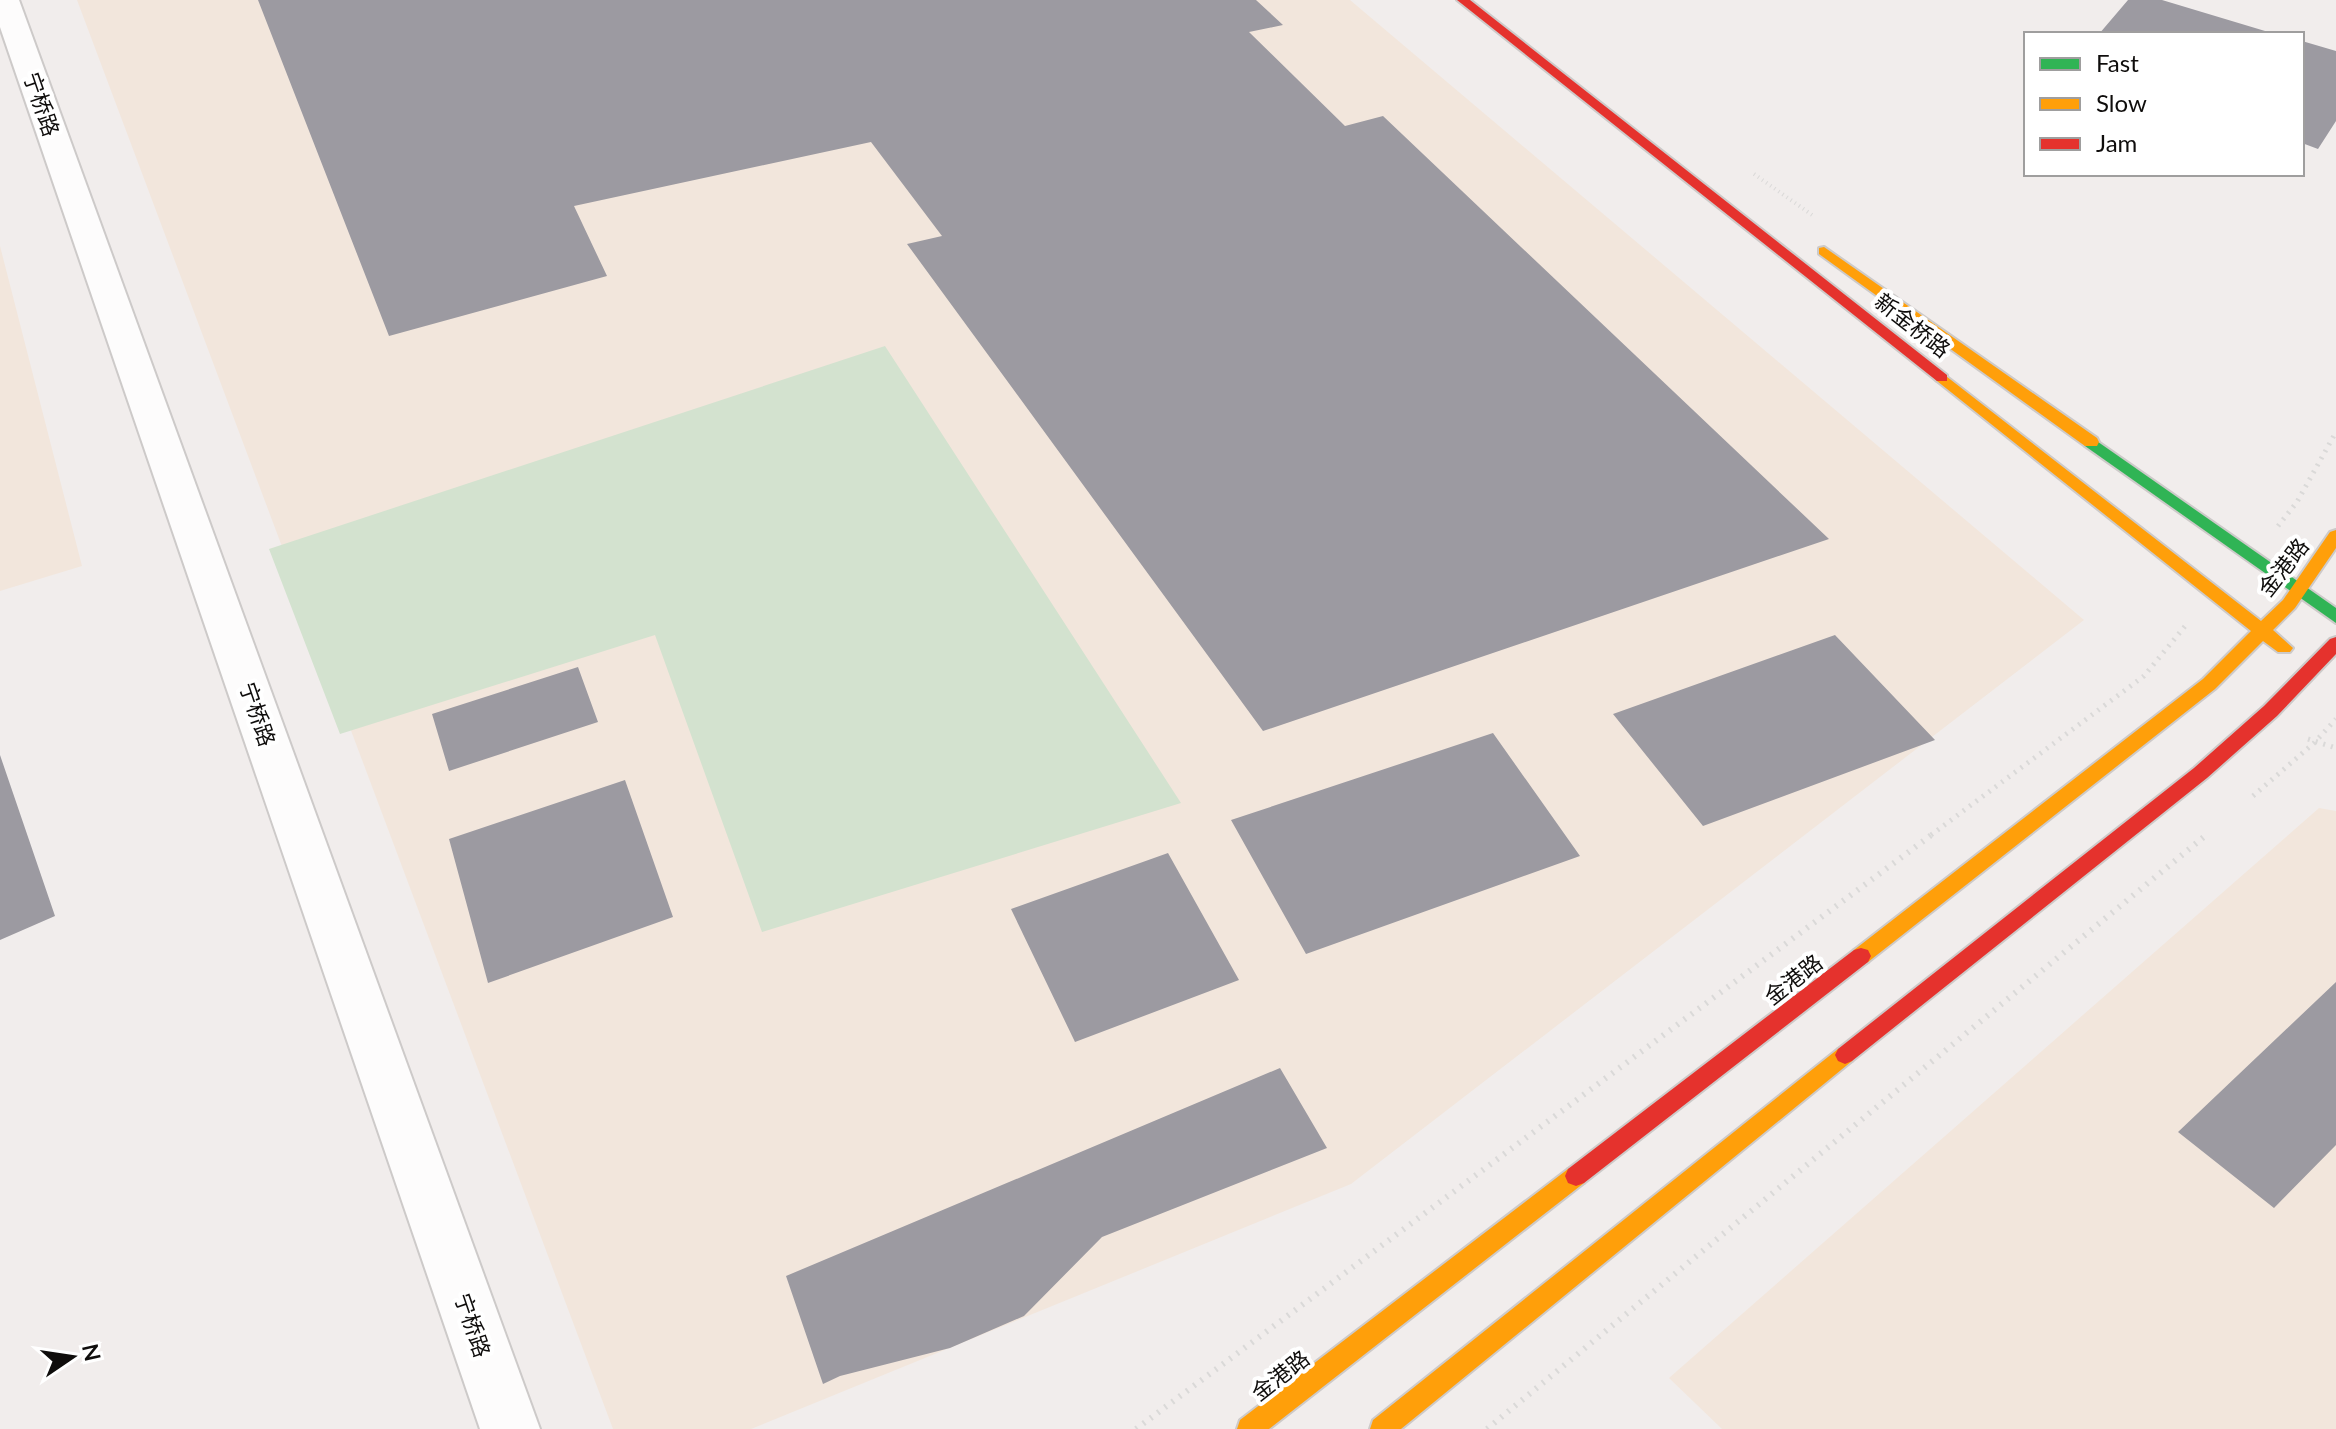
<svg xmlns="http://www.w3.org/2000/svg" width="2336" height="1429" font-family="Lato,'Noto Sans SC',sans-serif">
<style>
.industrial{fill:#f2e6dc}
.green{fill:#d3e2cf}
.building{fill:#9c9aa1}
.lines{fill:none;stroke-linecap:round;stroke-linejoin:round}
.street-casing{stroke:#cdcac9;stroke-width:4}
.fast-casing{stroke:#cdcac9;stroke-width:4}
.slow-casing{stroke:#cdcac9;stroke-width:4}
.jam-casing{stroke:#cdcac9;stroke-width:4}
.path-far2{stroke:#dad9d8;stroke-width:4;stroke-dasharray:1 4;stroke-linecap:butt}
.path-far1{stroke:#dad9d8;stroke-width:5;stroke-dasharray:2 6;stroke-linecap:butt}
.path{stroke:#dad9d8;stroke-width:6;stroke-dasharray:2 7;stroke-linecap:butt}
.street{fill:#fdfcfc;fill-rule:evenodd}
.fast{fill:#30b455;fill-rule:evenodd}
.slow{fill:#ff9f0a;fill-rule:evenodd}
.jam{fill:#e5322d;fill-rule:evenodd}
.labels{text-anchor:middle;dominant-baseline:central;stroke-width:8;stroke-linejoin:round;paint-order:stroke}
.street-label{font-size:22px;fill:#0f0d0c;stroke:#fff}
</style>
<rect width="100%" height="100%" fill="#f1edec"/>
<path class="industrial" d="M77,0H1350L2084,620L1351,1184L751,1429H613Z
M0,246L82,566L0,591Z
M2319,808L2336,811V1429H1722L1669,1378Z"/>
<path class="green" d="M885,346L1181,803L762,932L655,635L340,734L269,549Z"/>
<path class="building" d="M258,0H1256L1283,25L1249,32L1345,126L1383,116L1829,539L1263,731L907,244L942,236L871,142L574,206L607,276L389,336Z
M2128,0H2162L2275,34H2099Z
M2302,41L2336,51V121L2318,149L2302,143Z
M1835,635L1935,740L1703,826L1613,714Z
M578,667L598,722L449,771L432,714Z
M1493,733L1580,856L1306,954L1231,820Z
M0,755L55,916L0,940Z
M625,780L673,917L488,983L449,839Z
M1168,853L1239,980L1075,1042L1011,909Z
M2336,982V1145L2274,1208L2178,1132Z
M1280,1068L1327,1148L1102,1237L1024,1316L950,1348L840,1376L823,1384L786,1276Z"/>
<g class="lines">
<defs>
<path id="street" d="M0,0H19L540,1429H480L0,27Z"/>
<path id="fast" d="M2091,437L2336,608V623L2085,446L2083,442Z"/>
<path id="slow" d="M1824,247L2097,438L2099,442L2097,446H2085L1819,254V248Z
M1942,373L2261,621L2283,600L2330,532L2336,530V548L2295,608L2273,630L2293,648L2290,652H2278L2263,641L2215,689L1868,962L1861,964L1854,962L1851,956L1854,950L2203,679L2251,631L1937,381L1934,378Z
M1845,1046L1852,1049L1855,1055L1852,1061L1401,1429H1370L1373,1420L1838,1049Z
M1576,1166L1584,1169L1587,1176L1584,1183L1269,1429H1237L1240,1420L1568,1169Z"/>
<path id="jam" d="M1457,0H1470L1947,375V381H1937Z
M2336,637V654L2277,716L2207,778L1852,1061L1845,1064L1838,1061L1835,1055L1838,1049L2194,768L2264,706L2330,639Z
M1861,948L1868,950L1871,956L1868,962L1584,1183L1576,1186L1568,1183L1565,1176L1568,1169L1854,950Z"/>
</defs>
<use href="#street" class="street-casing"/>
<use href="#fast" class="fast-casing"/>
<use href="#slow" class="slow-casing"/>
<use href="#jam" class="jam-casing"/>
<path class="path-far2" d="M1754,174L1815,217"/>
<path class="path-far1" d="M2278,526L2297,502L2336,432
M2308,739L2336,748
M2253,796L2314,743L2336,719
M1931,835L2144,676L2186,625"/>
<path class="path" d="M1136,1429L1934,833
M1487,1429L2205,836"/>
<use href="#street" class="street"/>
<use href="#fast" class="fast"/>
<use href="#slow" class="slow"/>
<use href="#jam" class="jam"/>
</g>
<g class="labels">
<g class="street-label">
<text transform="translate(42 104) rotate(71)">宁桥路</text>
<text transform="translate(1913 325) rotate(38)">新金桥路</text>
<text transform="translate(2283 567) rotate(-52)">金港路</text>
<text transform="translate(258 714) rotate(71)">宁桥路</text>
<text transform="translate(1793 979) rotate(-38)">金港路</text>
<text transform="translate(473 1325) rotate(71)">宁桥路</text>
<text transform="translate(1280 1375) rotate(-38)">金港路</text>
</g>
</g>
<rect x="2024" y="32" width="280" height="144" fill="#ffffff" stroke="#9f9e9e" stroke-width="2"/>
<rect x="2040" y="58" width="40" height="12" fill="#30b455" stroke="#9f9e9e" stroke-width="2"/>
<text x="2096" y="72" font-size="24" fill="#0f0d0c">Fast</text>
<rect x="2040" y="98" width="40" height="12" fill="#ff9f0a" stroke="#9f9e9e" stroke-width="2"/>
<text x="2096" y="112" font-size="24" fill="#0f0d0c">Slow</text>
<rect x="2040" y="138" width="40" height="12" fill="#e5322d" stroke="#9f9e9e" stroke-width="2"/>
<text x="2096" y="152" font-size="24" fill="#0f0d0c">Jam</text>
<g transform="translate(72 1357) rotate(77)" stroke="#ffffff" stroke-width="6" paint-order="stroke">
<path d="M0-6L14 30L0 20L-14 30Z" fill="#0f0d0c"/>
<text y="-12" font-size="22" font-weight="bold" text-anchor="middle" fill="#0f0d0c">N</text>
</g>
</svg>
